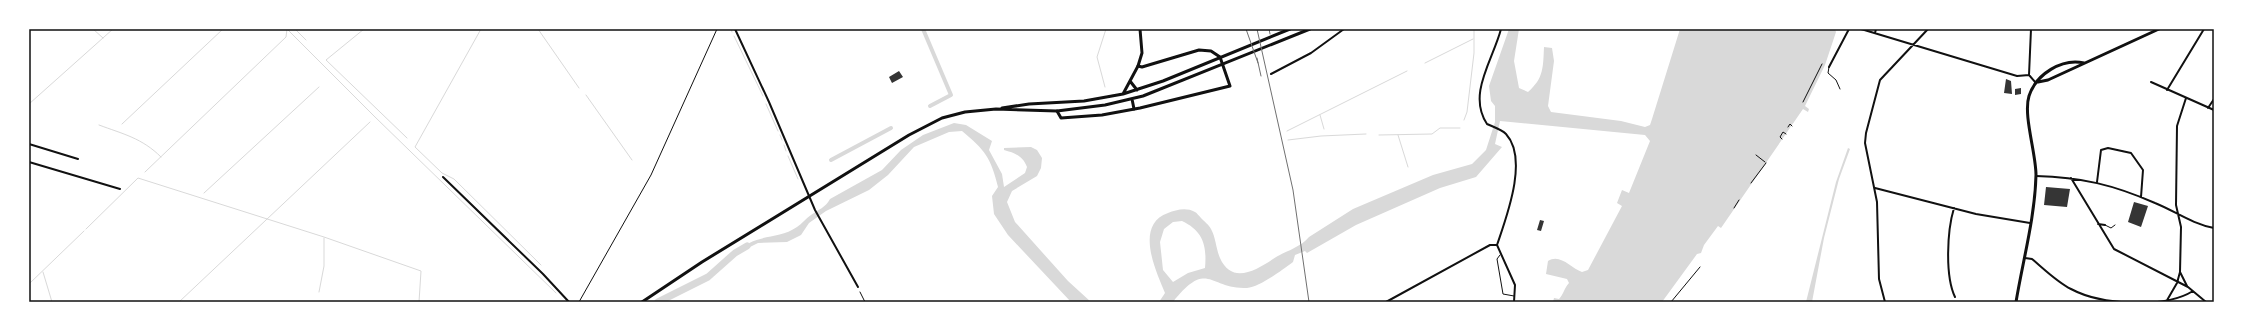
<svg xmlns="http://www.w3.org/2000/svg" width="2243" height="331" font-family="Inter,sans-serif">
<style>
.water{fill:#d9d9d9;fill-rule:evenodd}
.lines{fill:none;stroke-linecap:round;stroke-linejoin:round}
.stream{stroke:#d9d9d9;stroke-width:1}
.canal{stroke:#d9d9d9;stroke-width:4}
.river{stroke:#d9d9d9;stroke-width:7}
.building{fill:#353535}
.path{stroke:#111;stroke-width:1}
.service{stroke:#111;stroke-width:1}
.minor{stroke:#111;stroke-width:2}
.tertiary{stroke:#111;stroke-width:3}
.secondary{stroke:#111;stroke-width:3}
.rail{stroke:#707070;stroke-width:1}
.neatline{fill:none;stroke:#111;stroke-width:1.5}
</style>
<rect width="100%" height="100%" fill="#fff"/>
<path class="water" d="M1509,29H1519L1514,61L1519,88L1528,92C1544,78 1543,67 1544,47L1552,48L1554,61L1548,106L1551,112L1621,121L1645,127L1650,125L1652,119L1680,29H1835L1836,32L1825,65L1805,106L1809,109L1808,112L1803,109L1721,228L1718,226L1704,245L1701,253L1697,254L1662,302H1553L1554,298L1559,299C1564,294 1564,288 1569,283L1567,279L1546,274L1548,261C1560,253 1571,268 1582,272L1588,270L1622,206L1617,203L1622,190L1629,193L1650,141L1645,135L1500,121L1495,144L1502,147L1476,177L1440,188L1356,225L1307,253L1305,251L1295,255L1293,262C1282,270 1260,287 1247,288C1209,290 1208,258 1173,302H1159L1165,293C1156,271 1134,225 1168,213C1176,210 1186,207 1195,212C1197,213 1199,216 1201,218C1204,221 1209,225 1211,229C1216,238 1216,249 1220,258C1232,285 1256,270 1273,259C1285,251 1300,248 1309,237L1353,209L1433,175L1472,164L1486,150L1495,122V106L1491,101L1489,86ZM1182,221C1203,231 1207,245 1205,268L1188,273L1173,282L1163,270L1160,242L1164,229L1173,222Z
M954,123L966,125L992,141L989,150L1002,174L1004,187L1025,173L1027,167C1023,156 1015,153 1004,150V148L1031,147L1037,150L1042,158L1041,168L1037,176L1012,191L1007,202L1015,222L1068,281L1091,302H1071L1008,235L994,214L992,196L998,187C991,158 985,150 962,131L949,132L914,147L888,175L869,190L826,211L809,223L801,235L787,242L758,243L736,254C754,232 777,241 797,227C802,224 806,218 811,215C818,210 826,207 830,199L882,170L901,150L923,135Z
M1848,148L1850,149L1839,179L1824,238L1812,302H1806L1836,182Z"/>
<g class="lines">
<path class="stream" d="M93,29L103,38
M295,29L306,40
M364,29L326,60L407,138
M481,29L415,147L442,173L454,179L541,265
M538,29L579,88
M731,29L732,32
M288,30L374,116L556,293
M734,36L763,96
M1425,63L1473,39
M1105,87L1097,57L1106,29
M586,95L632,160
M29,104L113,29
M766,104L778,131
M1320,115L1324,129
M1464,120L1467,112L1474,53V29
M122,124L223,29
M99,125C123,134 142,138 161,157
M1287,131L1407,71
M780,135L782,140
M1379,135L1432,134L1440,128H1460
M1398,135L1408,167
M1288,140L1321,136L1366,134
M784,145L786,151
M788,156L798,179
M145,172L286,37L287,29
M204,193L319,87
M86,229L138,178L324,237L421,271L419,302
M43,272L52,302
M29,284L84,231
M319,292L324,266V238
M179,302L370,122"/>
<path class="canal" d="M923,29L951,95L930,106
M831,160L891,128"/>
<path class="river" d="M658,302L708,277L735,253L747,246"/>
</g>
<path class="building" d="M899,71L903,77L892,83L889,77Z
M2006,79L2011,81L2012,94L2004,93Z
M2021,88V94L2015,95V89Z
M2046,187L2070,189L2067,207L2044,205Z
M2134,202L2148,206L2141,227L2128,222Z
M1540,220L1544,221L1541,231L1537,230Z"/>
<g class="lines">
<path class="path" d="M1803,102L1822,64
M1788,127L1790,124L1792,126
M1782,139L1780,137L1783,132L1786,134
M1756,155L1765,162
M1751,183L1766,163
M1734,208L1739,200
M579,302L651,175L717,29
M1671,302L1700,267"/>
<path class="service" d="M1829,67L1828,73L1836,80L1840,89
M2105,225L2111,228L2115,225
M1500,255L1497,259L1503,294L1514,296
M860,292L865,302"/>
<path class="minor" d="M735,29L769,102L815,210L858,287
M1501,29C1493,60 1467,94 1487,124C1493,127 1501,129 1506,134C1529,159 1506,218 1497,245L1515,285L1514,302
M1861,29L2017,76L2029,75
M2031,29L2029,75L2036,83
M1875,33L1876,29
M1829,67L1849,29
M1271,74L1311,53L1344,29
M2151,82L2214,110
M2167,90L2204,29
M2208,108L2214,99
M29,144L78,159
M29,162L120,189
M2036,176C2081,177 2114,185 2155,203C2175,211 2192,224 2214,228
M443,177L543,274L569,302
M2071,178L2114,249L2188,287L2206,302
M2097,182L2101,150L2108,148L2131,153L2143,170L2141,197
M1875,188L1976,214L2030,223
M1954,208C1947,231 1945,276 1955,297
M2098,224L2105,225
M2025,258L2032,259C2044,269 2057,282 2071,289C2101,305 2164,309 2193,291
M2180,272L2187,286
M1386,302L1490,245H1497
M1885,302L1879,279L1877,202L1865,143L1866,133L1880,80L1928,29
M2166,302L2177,283L2180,272L2181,227L2176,205L2177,126L2186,98"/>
<path class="tertiary" d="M2038,82L2048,80L2159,29
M1057,111L1061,118L1102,115L1140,108L1230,86L1220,57L1211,51L1199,50L1142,67L1138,66L1142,53L1140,29
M2016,302C2023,260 2035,217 2036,175C2036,153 2023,115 2029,96C2036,74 2062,58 2084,63"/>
<path class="secondary" d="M1130,81L1137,90
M1123,94L1138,66
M1132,99L1134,109
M1002,108L1029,104L1084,101L1123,94L1163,81L1290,29
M642,302L702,262L909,135L942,118L965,112L996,109L1057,111L1105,105L1143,96L1310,29"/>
<path class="rail" d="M1246,29L1258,63
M1257,29L1293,190L1309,302
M1269,29L1270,34
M1257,58L1261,76"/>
</g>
<rect width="2243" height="331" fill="none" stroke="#ffffff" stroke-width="60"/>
<rect x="30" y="30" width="2183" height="271" class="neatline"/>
</svg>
